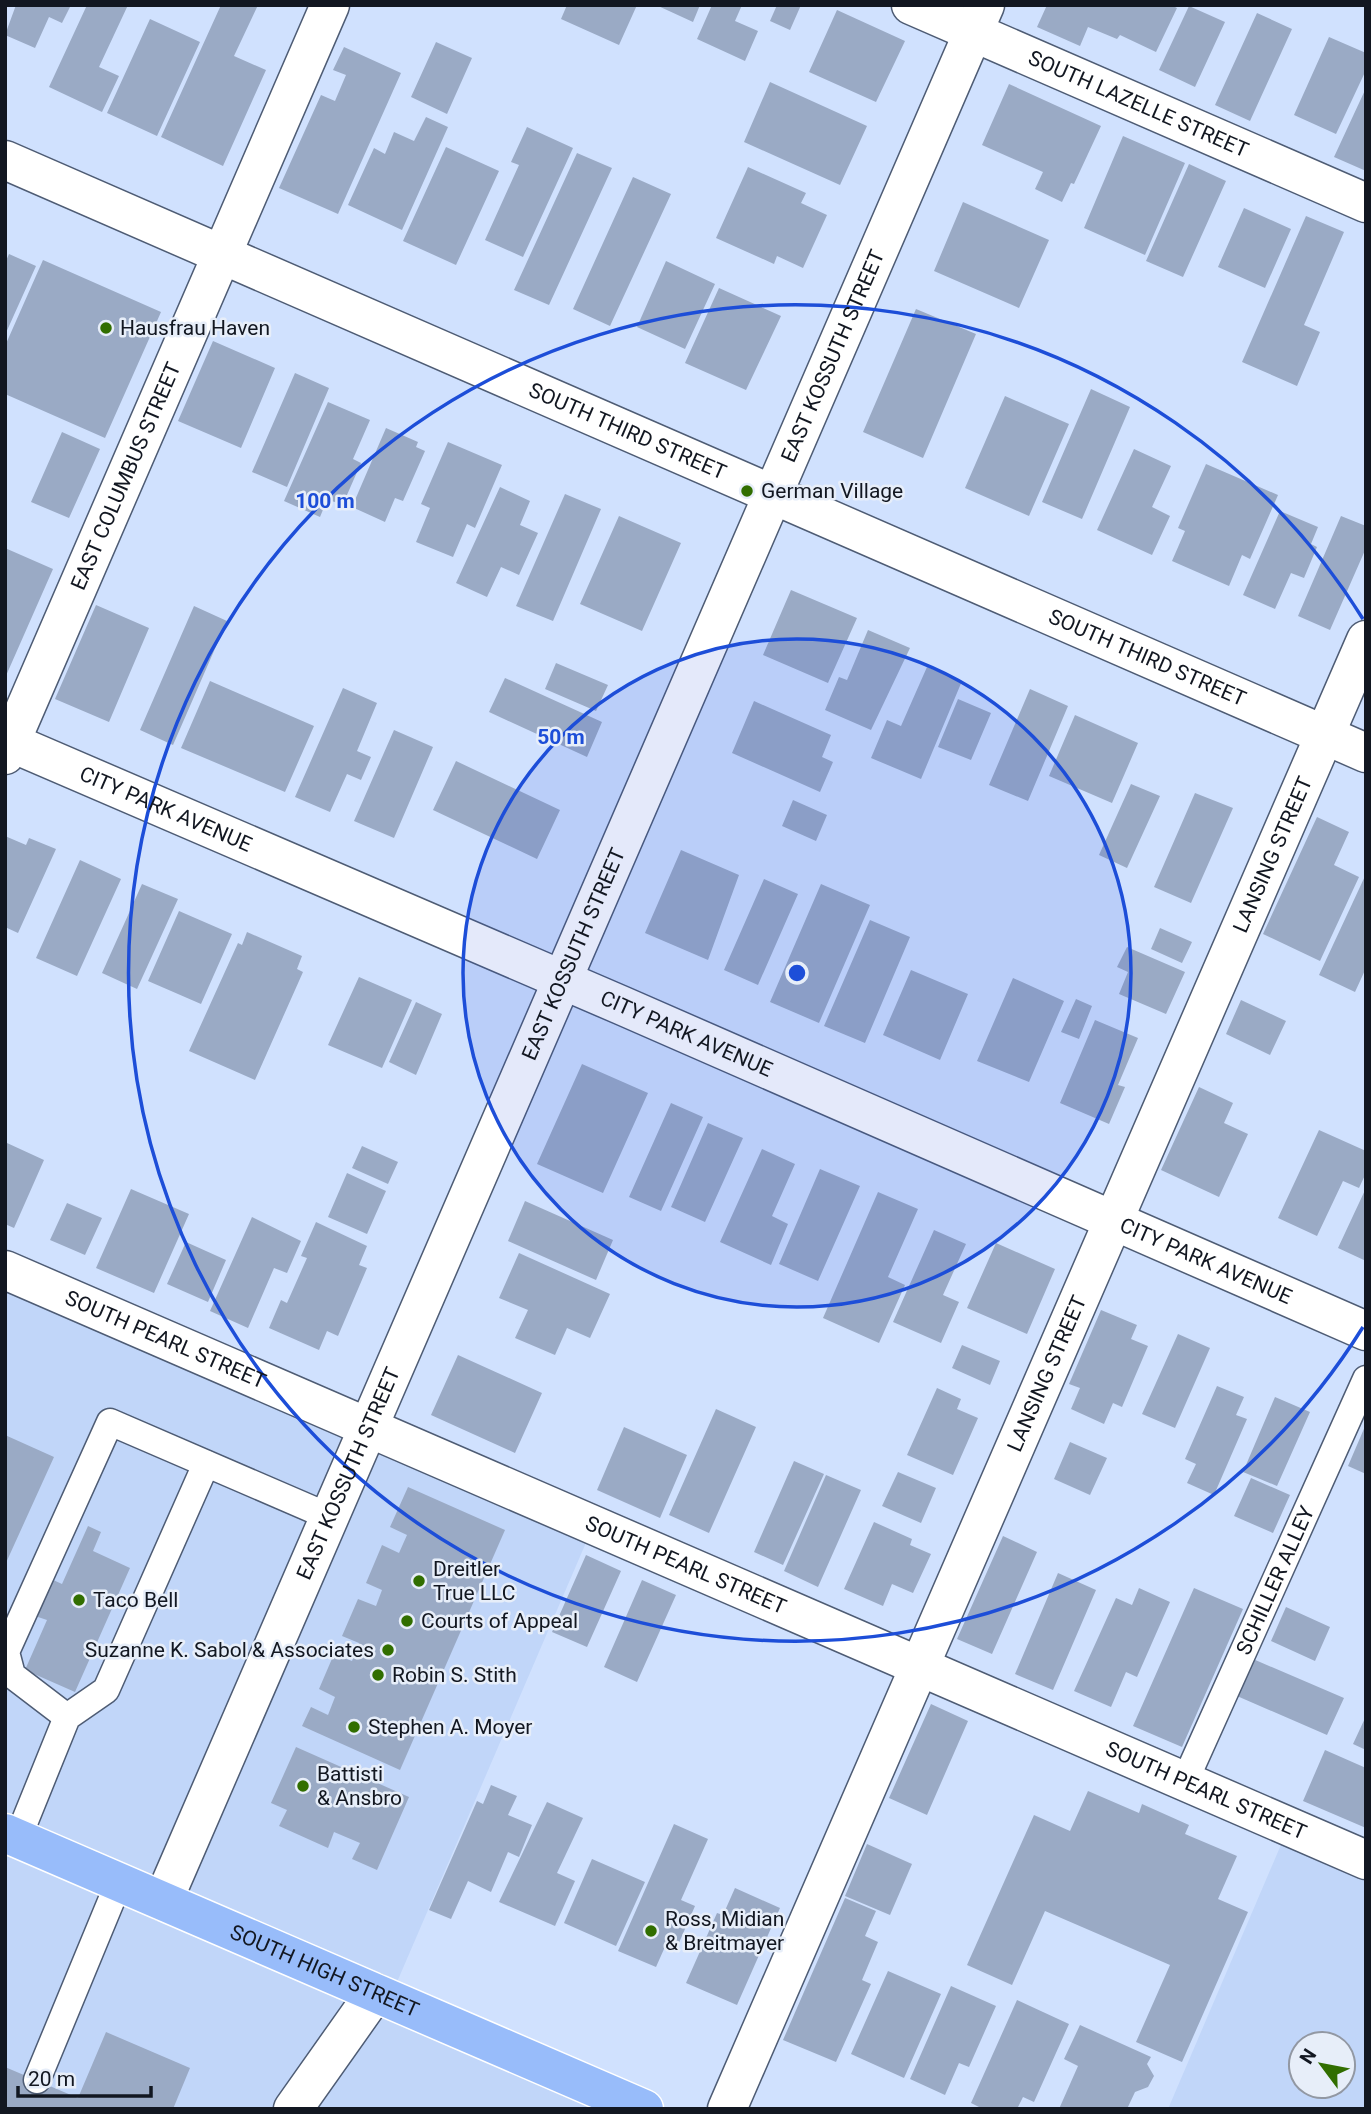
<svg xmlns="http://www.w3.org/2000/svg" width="1371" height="2114" font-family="Roboto,sans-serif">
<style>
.built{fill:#c1d6f9;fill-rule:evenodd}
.building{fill:#9aaac5}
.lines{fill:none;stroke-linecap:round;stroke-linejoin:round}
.lane-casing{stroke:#4e5c74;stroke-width:29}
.street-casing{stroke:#4e5c74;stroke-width:41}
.secondary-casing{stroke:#4e5c74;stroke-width:41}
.primary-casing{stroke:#fff;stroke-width:41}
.lane{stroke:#fff;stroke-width:26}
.street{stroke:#fff;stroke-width:38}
.secondary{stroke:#fff;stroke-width:38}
.primary{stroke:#98bcfa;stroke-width:38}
.ring{fill:none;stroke:#1d4ed8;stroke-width:3.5}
.poi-dot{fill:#316e00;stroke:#e7eef9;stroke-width:2.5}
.labels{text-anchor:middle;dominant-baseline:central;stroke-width:5;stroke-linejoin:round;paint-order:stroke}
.street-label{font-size:21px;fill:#121721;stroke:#e7eef9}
.poi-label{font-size:21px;fill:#121721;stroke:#e7eef9;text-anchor:start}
.centre{fill:#1d4ed8;stroke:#e7eef9;stroke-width:3.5}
.ring-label{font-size:21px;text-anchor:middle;font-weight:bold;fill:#1d4ed8;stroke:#e7eef9;stroke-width:5;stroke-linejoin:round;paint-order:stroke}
</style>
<rect width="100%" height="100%" fill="#d0e1fe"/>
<path class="built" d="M5,1276L591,1531L388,2003L622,2109H5Z
M1289,1826L1366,1860V2109H1168ZM1301,2044H1343V2086H1301Z"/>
<path class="building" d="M16,5H71L62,23L49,17L35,48L5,35Z
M87,5H128L99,67L119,76L102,112L49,87Z
M221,5H258L234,56L266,70L223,166L161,137Z
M567,5H637L619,45L561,19Z
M656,5H700L693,22Z
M712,5H742L735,21L758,31L745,61L697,39Z
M777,5H801L790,30L770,21Z
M1047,5H1171L1177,8L1156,52L1120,35L1117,39L1088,27L1080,46L1037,27Z
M1189,6L1225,22L1195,87L1159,70Z
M837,10L905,41L876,102L809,72Z
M1257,13L1292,29L1250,121L1215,105Z
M150,19L200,42L157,136L107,113Z
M1329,37L1366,53V70L1336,134L1294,115Z
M436,42L472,58L447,114L411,97Z
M344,47L401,73L338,214L279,188L321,95L335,101L346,75L333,70Z
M770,82L867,126L840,185L744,142Z
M1009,84L1101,126L1074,184L1071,183L1062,202L1035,189L1043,172L982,145Z
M1366,88V171L1334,157Z
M426,117L448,127L402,230L348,205L374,148L385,154L394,132L414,141Z
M527,127L573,148L523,257L485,240L519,165L511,162Z
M1123,136L1185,163L1145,255L1084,228Z
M446,147L499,171L456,265L403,241Z
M577,153L612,168L549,305L514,290Z
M1189,164L1226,181L1183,277L1146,261Z
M748,167L806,193L801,203L827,215L803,268L777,256L774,264L716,238Z
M633,177L671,194L610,326L573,309Z
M963,202L1049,240L1019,308L934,271Z
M1244,208L1291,229L1265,288L1218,267Z
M1306,216L1344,232L1304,325L1320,332L1297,386L1242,362Z
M9,254L36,266L5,335V263Z
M43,260L161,312L105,438L5,394V346Z
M666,261L715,284L685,349L637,327Z
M719,288L781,316L746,390L685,363Z
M916,309L976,334L923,458L863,432Z
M213,341L275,368L241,448L178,421Z
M295,373L329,388L287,487L252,472Z
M1091,389L1130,407L1082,519L1042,502Z
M1005,396L1069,424L1029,516L965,488Z
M328,402L370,420L353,459L361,463L343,504L327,500L320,517L284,501Z
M386,428L418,442L416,447L425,451L403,501L395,498L385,522L352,507Z
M62,432L100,449L69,518L31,502Z
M448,442L502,465L475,528L467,524L453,557L416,542L430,508L421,504Z
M1134,449L1171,466L1152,507L1170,516L1152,555L1097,530Z
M1206,464L1278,495L1250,559L1242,555L1229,586L1172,561L1185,531L1178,528Z
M500,487L530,501L520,525L538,533L519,575L501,567L487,597L456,583Z
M565,494L601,509L553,621L516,606Z
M1280,511L1318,527L1311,544L1317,547L1304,578L1291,573L1275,609L1243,595Z
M619,516L681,543L642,631L580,604Z
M1341,516L1366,526V548L1330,630L1298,616Z
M5,548L53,569L5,678Z
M791,590L857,618L828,683L763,655Z
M96,605L149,628L109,722L55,699Z
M194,606L227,621L173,745L140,730Z
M868,630L910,648L871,730L825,710L839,677L847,680Z
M556,663L608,685L596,711L545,689Z
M927,667L962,681L921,779L871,758L887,720L901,726Z
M505,678L602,722L587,757L489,712Z
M210,681L314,726L285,792L181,748Z
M343,688L377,703L357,751L371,757L361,780L347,774L330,812L295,797Z
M1030,689L1068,706L1028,801L989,785Z
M958,699L991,713L971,760L938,747Z
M754,701L831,735L822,757L833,762L820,792L732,753Z
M1075,715L1138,743L1112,803L1049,776Z
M394,730L433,747L394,838L354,821Z
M456,761L560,810L537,859L433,810Z
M1131,784L1160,796L1127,868L1099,855Z
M1195,793L1233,808L1191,903L1154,887Z
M793,800L827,815L816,841L782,826Z
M1317,817L1349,832L1334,865L1359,877L1320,961L1263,934Z
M5,836L26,845L29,838L56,849L18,933L5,927Z
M681,850L739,875L708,960L645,933Z
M80,860L121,879L77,976L36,958Z
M1366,874V968L1355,992L1319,975Z
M764,879L798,894L758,985L724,970Z
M142,884L178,899L137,989L102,973Z
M821,884L870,905L819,1023L770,1002Z
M179,911L232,934L201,1004L148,981Z
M870,920L910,937L865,1043L824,1026Z
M1160,928L1192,942L1182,963L1151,949Z
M247,932L302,956L297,969L303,972L255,1080L189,1051L238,943L242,945Z
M1127,947L1185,972L1166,1014L1119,994L1128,972L1117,967Z
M911,970L968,994L940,1060L883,1035Z
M359,977L412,1000L382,1068L328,1045Z
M1013,978L1064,1001L1029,1082L977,1061Z
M1076,999L1092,1006L1079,1039L1061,1032Z
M1241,1000L1286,1021L1270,1055L1226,1034Z
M416,1002L442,1014L416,1075L389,1062Z
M1095,1020L1138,1038L1118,1085L1125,1087L1109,1124L1060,1103Z
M582,1064L648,1093L603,1193L537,1164Z
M1199,1087L1233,1103L1224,1123L1248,1134L1219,1197L1161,1170Z
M671,1103L703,1117L661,1211L629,1197Z
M708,1123L743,1138L705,1222L671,1207Z
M1319,1130L1366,1151V1173L1359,1188L1343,1181L1317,1236L1278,1218Z
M7,1143L44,1160L14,1228L5,1224Z
M362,1146L398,1162L388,1184L352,1168Z
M762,1149L795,1164L772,1216L788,1224L771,1265L720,1242Z
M820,1169L860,1186L818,1281L779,1264Z
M347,1173L386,1191L367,1234L328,1217Z
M1366,1188V1261L1338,1248Z
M131,1189L189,1214L154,1293L96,1268Z
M878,1192L918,1209L888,1277L905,1285L879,1343L823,1318Z
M525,1201L613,1240L596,1280L508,1241Z
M67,1203L102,1218L85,1255L50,1240Z
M252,1217L301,1241L287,1273L274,1268L248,1328L210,1311Z
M316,1222L367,1246L359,1265L367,1268L338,1336L327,1331L319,1350L269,1328L281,1300L287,1303L307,1258L301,1256Z
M934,1230L966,1244L943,1295L959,1302L941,1343L893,1322Z
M186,1242L226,1260L208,1302L167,1284Z
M996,1243L1055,1269L1027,1334L967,1308Z
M519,1253L610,1294L590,1338L567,1328L555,1355L515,1338L528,1310L499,1298Z
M1101,1310L1137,1325L1131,1339L1148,1346L1122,1407L1113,1403L1104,1424L1071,1409L1080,1388L1069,1384Z
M1178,1334L1210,1348L1175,1428L1142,1414Z
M962,1345L1000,1361L990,1385L952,1368Z
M458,1355L542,1393L515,1453L431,1415Z
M1217,1386L1244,1397L1236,1415L1247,1419L1214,1495L1187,1483L1196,1464L1185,1459Z
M937,1388L961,1399L957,1409L978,1418L953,1475L907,1455Z
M1275,1397L1310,1412L1277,1486L1243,1472Z
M716,1409L756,1427L709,1533L669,1515Z
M1366,1424V1474L1348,1466Z
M624,1427L687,1455L660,1518L597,1490Z
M5,1435L54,1457L5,1565Z
M1070,1442L1107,1458L1090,1495L1054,1479Z
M794,1461L824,1474L783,1565L754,1552Z
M898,1472L936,1488L921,1523L882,1506Z
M826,1475L861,1490L818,1587L784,1571Z
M1251,1478L1290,1495L1273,1533L1234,1516Z
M408,1487L505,1530L400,1770L302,1726L311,1707L328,1715L335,1697L319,1689L334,1654L352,1661L359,1643L342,1636L358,1599L376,1606L382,1590L366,1583L382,1545L399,1553L407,1535L390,1527Z
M874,1522L912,1539L910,1545L931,1554L913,1593L892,1584L883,1606L844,1589Z
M88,1526L101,1532L93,1551L130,1568L75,1692L25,1670L47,1620L35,1616L51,1579L62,1584Z
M1003,1536L1037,1552L992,1654L957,1639Z
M586,1555L621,1571L587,1647L552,1632Z
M1058,1573L1096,1590L1053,1690L1015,1674Z
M642,1580L676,1595L637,1682L604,1667Z
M1139,1588L1170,1602L1137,1677L1126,1672L1111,1707L1074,1691L1116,1598L1132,1605Z
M1194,1588L1243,1609L1182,1747L1133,1726Z
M1286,1607L1330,1627L1315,1661L1271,1641Z
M1253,1659L1344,1698L1327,1735L1237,1696Z
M931,1704L968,1721L927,1815L889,1798Z
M1366,1716V1750L1353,1744Z
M296,1747L409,1797L377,1870L352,1859L360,1843L334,1832L328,1848L279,1826L287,1810L271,1803Z
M1325,1750L1366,1768V1828L1303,1801Z
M491,1785L517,1796L508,1815L532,1825L519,1857L508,1852L491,1892L468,1881L451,1919L429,1910L477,1801L483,1804Z
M1088,1791L1139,1813L1142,1804L1189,1825L1185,1834L1237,1856L1218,1899L1248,1912L1182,2062L1136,2042L1170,1965L1045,1911L1012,1985L967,1965L1034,1815L1070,1831Z
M547,1802L583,1818L557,1873L575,1881L555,1926L499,1902Z
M674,1824L708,1839L681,1900L695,1906L678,1945L668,1940L656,1967L618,1951Z
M867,1844L912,1864L890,1915L845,1896Z
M592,1859L645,1882L616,1946L564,1923Z
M735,1888L780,1908L737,2005L686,1983L717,1913L723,1915Z
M845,1898L876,1911L865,1936L878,1942L862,1980L871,1984L836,2062L783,2040Z
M888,1971L941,1994L904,2078L851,2054Z
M951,1986L996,2006L969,2067L959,2063L945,2095L910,2079Z
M1017,2000L1069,2024L1034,2102L1023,2097L1017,2109H983L971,2103Z
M1080,2025L1151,2057L1147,2064L1154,2076L1148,2087L1135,2092L1127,2109H1059L1078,2066L1064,2059Z
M106,2032L190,2068L173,2109H5V2067L78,2098Z"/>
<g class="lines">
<defs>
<g id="lane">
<path d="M67,1717L12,1675L6,1652L110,1422L330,1517"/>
<path id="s1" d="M1185,1781L1366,1379"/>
<path d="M18,1838L67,1717L106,1690L206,1464"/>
<path d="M37,2080L119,1882"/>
</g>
<g id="street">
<path id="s2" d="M911,5L1366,203"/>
<path id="s3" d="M5,740L623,1006L1366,1331"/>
<path id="s4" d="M5,755L330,5"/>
<path id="s5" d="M5,1270L1366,1860"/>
<path id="s6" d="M163,1901L985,5"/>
<path d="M293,2109L375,1993"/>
<path id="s7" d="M727,2109L1366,640"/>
</g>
<g id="secondary">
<path id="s8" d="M5,160L1366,753"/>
</g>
<g id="primary">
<path id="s9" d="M5,1833L644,2109"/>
</g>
</defs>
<use href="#lane" class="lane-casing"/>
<use href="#street" class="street-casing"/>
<use href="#secondary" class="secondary-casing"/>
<use href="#primary" class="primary-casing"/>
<use href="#lane" class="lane"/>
<use href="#street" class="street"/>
<use href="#secondary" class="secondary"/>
<use href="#primary" class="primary"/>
</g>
<circle cx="797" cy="973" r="334" fill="#1d4ed8" fill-opacity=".12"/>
<g class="ring">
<circle cx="797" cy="973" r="334"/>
<path d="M1363 1327A668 668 0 1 1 1363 619"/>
</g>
<g class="poi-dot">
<circle cx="106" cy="328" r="7"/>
<circle cx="747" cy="491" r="7"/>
<circle cx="419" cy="1581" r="7"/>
<circle cx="79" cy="1600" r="7"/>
<circle cx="407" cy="1621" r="7"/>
<circle cx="388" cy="1650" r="7"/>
<circle cx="378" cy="1675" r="7"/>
<circle cx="354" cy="1727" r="7"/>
<circle cx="303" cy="1786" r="7"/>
<circle cx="651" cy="1931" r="7"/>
</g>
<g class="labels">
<g class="street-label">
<text stroke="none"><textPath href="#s2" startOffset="248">SOUTH LAZELLE STREET</textPath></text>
<text stroke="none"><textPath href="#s6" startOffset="1684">EAST KOSSUTH STREET</textPath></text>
<text stroke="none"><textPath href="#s8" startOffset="679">SOUTH THIRD STREET</textPath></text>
<text stroke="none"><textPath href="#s4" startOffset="304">EAST COLUMBUS STREET</textPath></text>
<text stroke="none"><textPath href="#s8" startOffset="1246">SOUTH THIRD STREET</textPath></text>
<text stroke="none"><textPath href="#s3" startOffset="175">CITY PARK AVENUE</textPath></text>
<text stroke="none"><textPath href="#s7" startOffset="1368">LANSING STREET</textPath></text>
<text stroke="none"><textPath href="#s6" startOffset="1032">EAST KOSSUTH STREET</textPath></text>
<text stroke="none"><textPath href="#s3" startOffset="742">CITY PARK AVENUE</textPath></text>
<text stroke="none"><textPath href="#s3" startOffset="1309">CITY PARK AVENUE</textPath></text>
<text stroke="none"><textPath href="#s5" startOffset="175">SOUTH PEARL STREET</textPath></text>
<text stroke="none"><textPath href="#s7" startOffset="802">LANSING STREET</textPath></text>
<text stroke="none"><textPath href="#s6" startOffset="466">EAST KOSSUTH STREET</textPath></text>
<text stroke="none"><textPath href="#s5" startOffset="742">SOUTH PEARL STREET</textPath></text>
<text stroke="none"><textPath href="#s1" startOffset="220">SCHILLER ALLEY</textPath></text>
<text stroke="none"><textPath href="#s5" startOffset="1309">SOUTH PEARL STREET</textPath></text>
<text stroke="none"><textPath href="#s9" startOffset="348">SOUTH HIGH STREET</textPath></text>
</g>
<g class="poi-label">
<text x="120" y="328">Hausfrau Haven</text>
<text x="761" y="491">German Village</text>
<text x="433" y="1569">Dreitler<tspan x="433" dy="24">True LLC</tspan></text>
<text x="93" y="1600">Taco Bell</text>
<text x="421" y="1621">Courts of Appeal</text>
<text x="374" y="1650" text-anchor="end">Suzanne K. Sabol &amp; Associates</text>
<text x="392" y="1675">Robin S. Stith</text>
<text x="368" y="1727">Stephen A. Moyer</text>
<text x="317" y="1774">Battisti<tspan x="317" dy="24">&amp; Ansbro</tspan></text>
<text x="665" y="1919">Ross, Midian<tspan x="665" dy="24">&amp; Breitmayer</tspan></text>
</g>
</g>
<circle cx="797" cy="973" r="10" class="centre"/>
<g class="ring-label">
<text x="325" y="508">100 m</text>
<text x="561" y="744">50 m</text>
</g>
<rect width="1371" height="2114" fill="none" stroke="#121721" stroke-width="14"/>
<g transform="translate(1322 2065) rotate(302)"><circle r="33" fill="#e7eef9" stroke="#9298a3" stroke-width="2"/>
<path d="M0-5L12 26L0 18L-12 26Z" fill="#316e00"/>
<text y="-10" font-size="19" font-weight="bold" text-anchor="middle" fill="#121721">N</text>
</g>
<path d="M18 2086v10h133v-10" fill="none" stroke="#121721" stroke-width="3.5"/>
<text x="28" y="2086" font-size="21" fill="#121721" stroke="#e7eef9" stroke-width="5" paint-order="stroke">20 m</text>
</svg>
